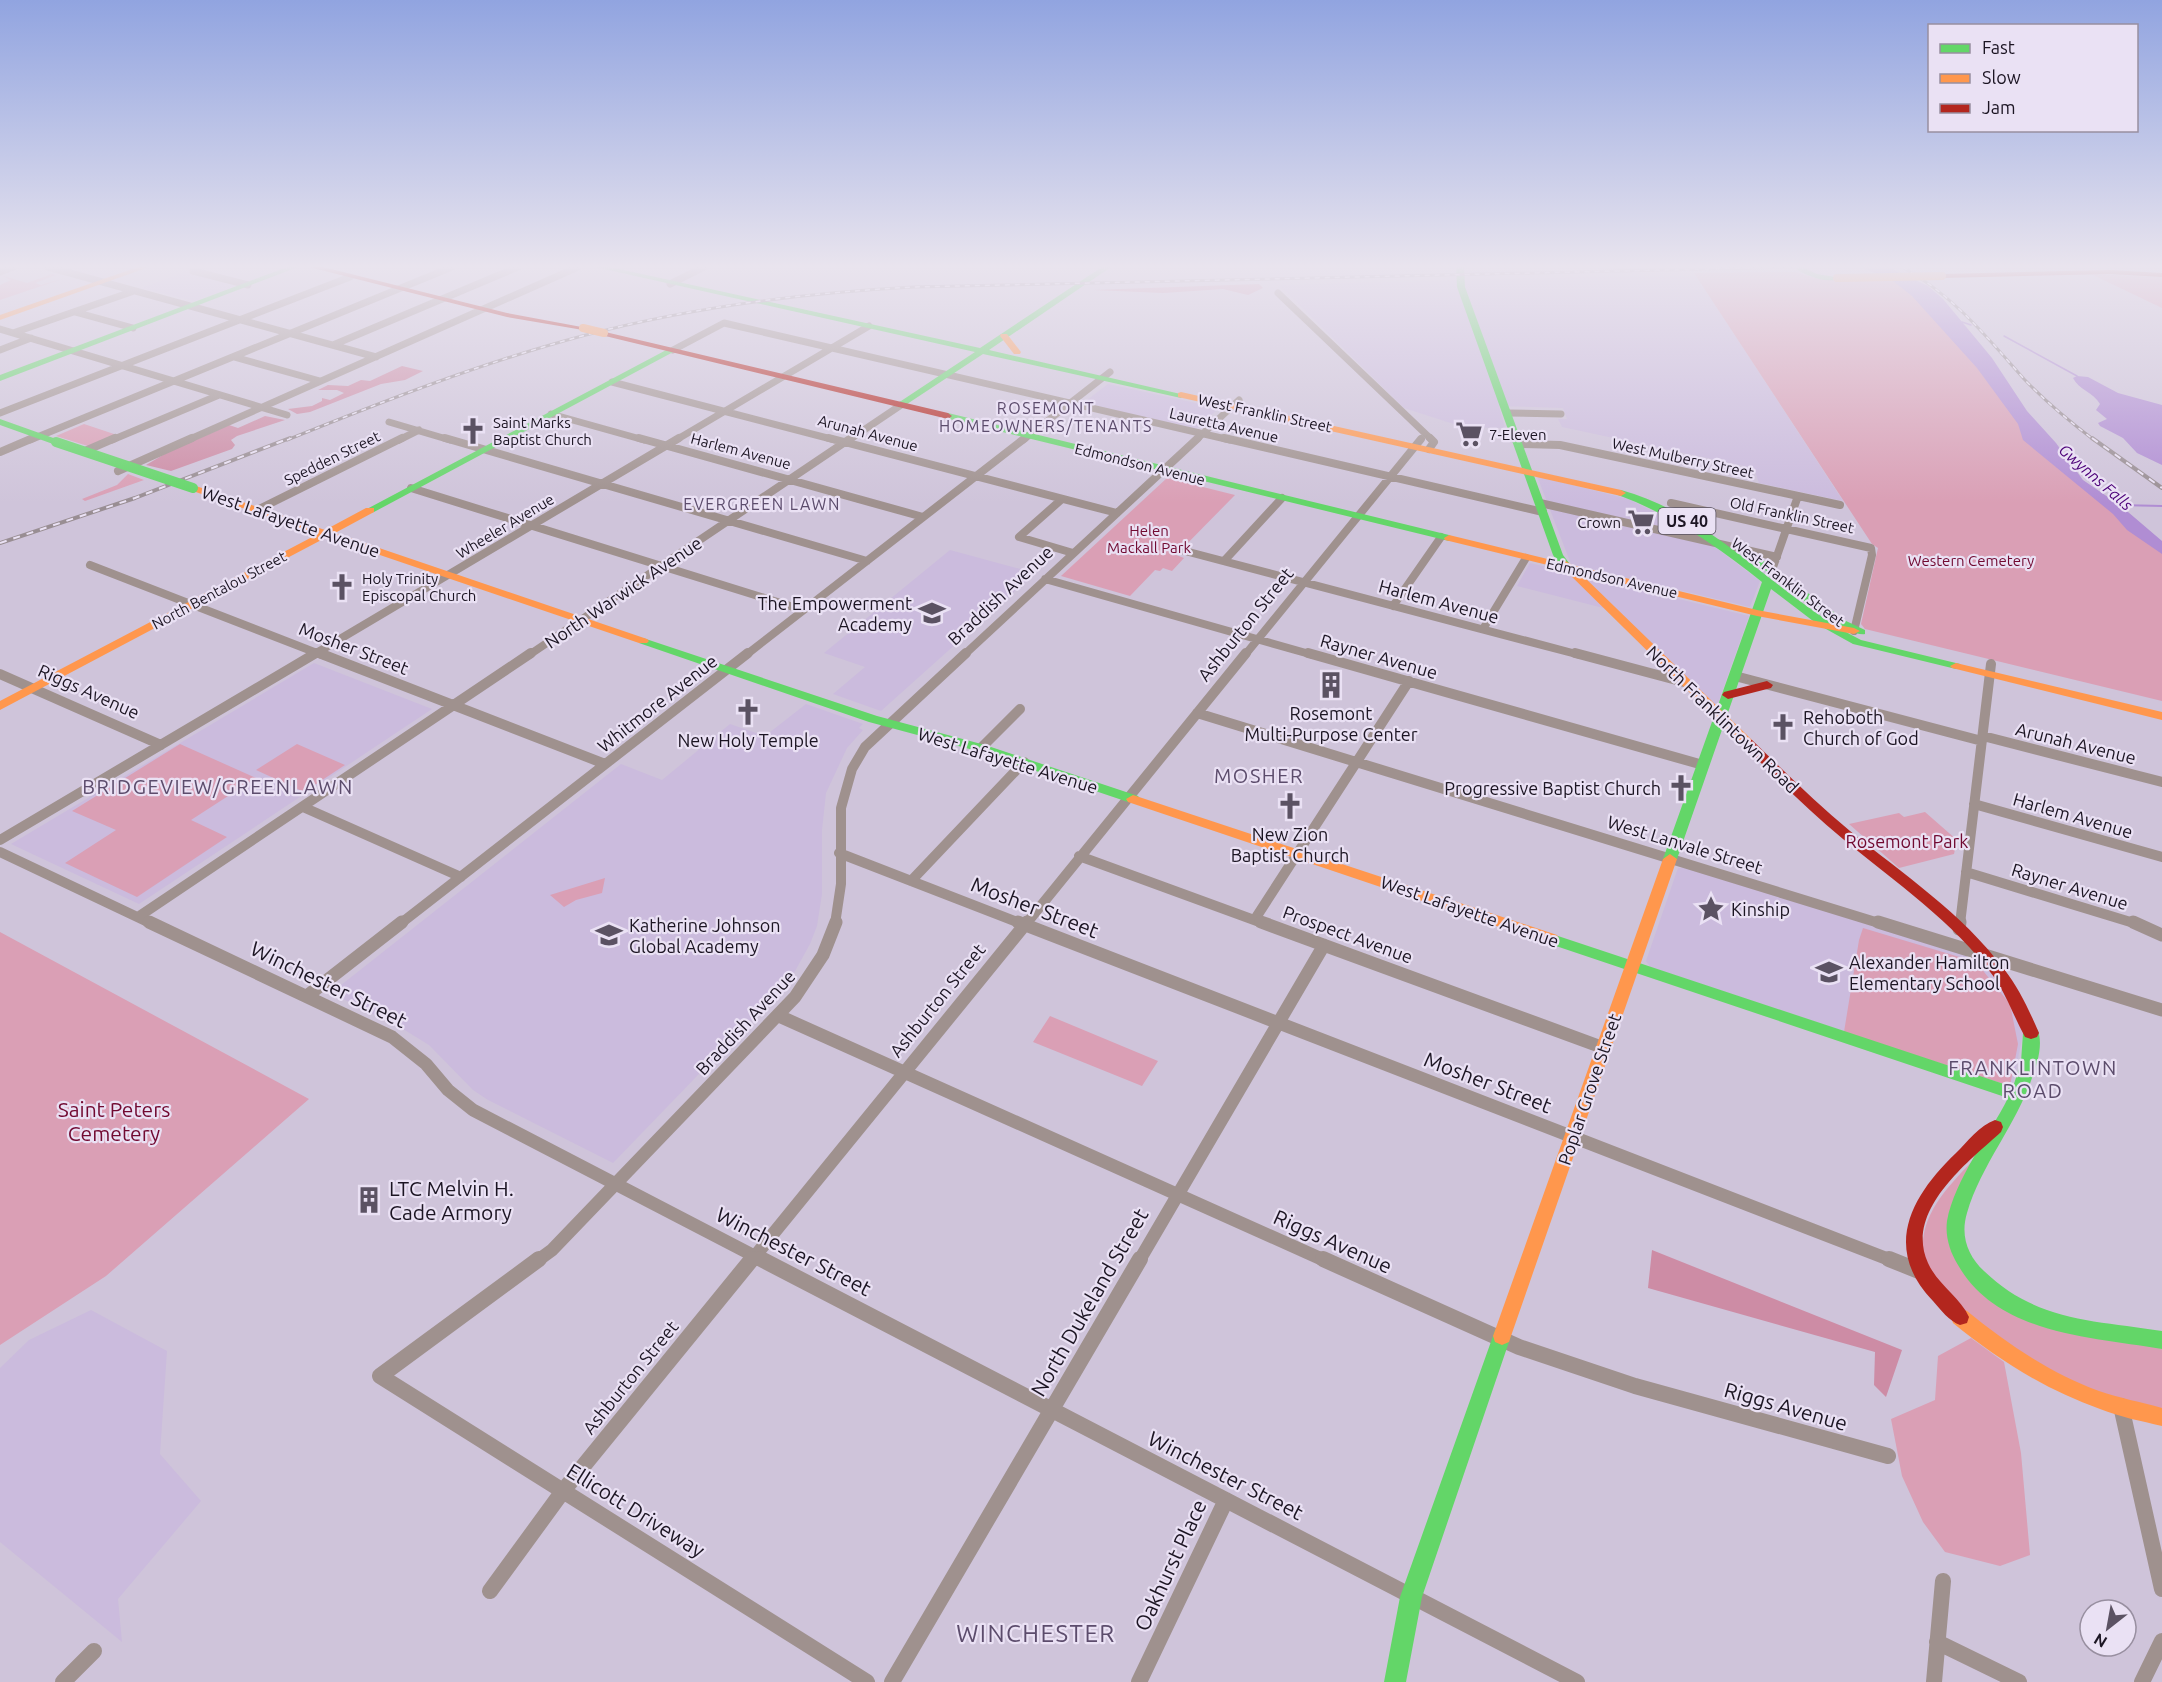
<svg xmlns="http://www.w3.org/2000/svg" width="2162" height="1682" font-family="Ubuntu,sans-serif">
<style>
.built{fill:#cbbbdd}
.green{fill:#da9fb5}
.forest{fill:#cd8ca5}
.water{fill:#b08dd3}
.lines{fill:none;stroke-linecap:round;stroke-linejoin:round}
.stream-far1{stroke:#b08dd3;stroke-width:1.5}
.stream{stroke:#b08dd3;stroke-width:2}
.street-far4{stroke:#9f918e;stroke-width:7}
.street-far3{stroke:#9f918e;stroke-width:8}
.street-far2{stroke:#9f918e;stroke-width:10}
.street-far1{stroke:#9f918e;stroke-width:13}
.street{stroke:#9f918e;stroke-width:16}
.fast{fill:#63d668;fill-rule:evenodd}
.slow{fill:#ff974d;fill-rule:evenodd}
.jam{fill:#b3261e;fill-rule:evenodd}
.rail-far1-casing{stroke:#998e93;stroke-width:3}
.rail-casing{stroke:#998e93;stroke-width:4}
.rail-far1{stroke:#eae1f4;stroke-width:1.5;stroke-dasharray:5;stroke-linecap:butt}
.rail{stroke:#eae1f4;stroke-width:2;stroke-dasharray:7;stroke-linecap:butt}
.fast-bridge{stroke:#63d668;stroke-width:10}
.slow-bridge{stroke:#ff974d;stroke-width:8}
.labels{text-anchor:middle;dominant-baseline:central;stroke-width:4.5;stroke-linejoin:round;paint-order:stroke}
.far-street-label{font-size:15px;fill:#1c1523;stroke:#eae1f4}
.far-poi-label{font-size:15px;fill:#1c1523;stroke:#eae1f4;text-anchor:start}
.far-park-label{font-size:15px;fill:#710931;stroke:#eae1f4}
.far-neighbourhood-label{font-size:16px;letter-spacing:1.5px;fill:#5c4c6c;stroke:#eae1f4}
.far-water-label{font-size:16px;font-style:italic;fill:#4c0178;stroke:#eae1f4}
.shield{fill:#eae1f4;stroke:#5a5262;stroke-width:1.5}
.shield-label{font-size:16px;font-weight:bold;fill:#1c1523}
.street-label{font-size:18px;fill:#1c1523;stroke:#eae1f4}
.poi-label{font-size:18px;fill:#1c1523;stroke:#eae1f4;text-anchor:start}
.park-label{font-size:18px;fill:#710931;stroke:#eae1f4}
.neighbourhood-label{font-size:20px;letter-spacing:1.5px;fill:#5c4c6c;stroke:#eae1f4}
.near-street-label{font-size:21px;fill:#1c1523;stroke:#eae1f4}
.near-park-label{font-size:21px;fill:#710931;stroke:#eae1f4}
.near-poi-label{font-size:21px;fill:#1c1523;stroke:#eae1f4;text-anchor:start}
.near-neighbourhood-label{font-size:24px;letter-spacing:1.5px;fill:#5c4c6c;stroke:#eae1f4}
</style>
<rect width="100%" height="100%" fill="#cfc4da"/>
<path class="built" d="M185,272L237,286L194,301L142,288Z
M1626,276H1696L1843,501L1759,483L1754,468L1562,427L1558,419H1567L1563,408L1499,406L1505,428L1463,427L1404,408L1279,285Z
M1108,384L1219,408L1196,429L1083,403Z
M1537,476L1628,499L1695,532L1760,581L1750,607L1571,564Z
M950,550L1035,573L881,711L833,694L865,667L824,653Z
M1530,563L1749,616L1717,706L1619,612L1517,586Z
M314,663L432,709L139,904L11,844Z
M806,704L863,724L859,728L863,730L847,748L826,793L822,830V894L817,926L810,944L794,973L781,989L613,1163L488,1100L473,1090L429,1045L403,1029L331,993L621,764L662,780L730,724L765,736Z
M1678,868H1685L1978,958L1997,978L2010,998L2023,1034L2013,1083L2010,1086L1650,967L1646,961Z
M91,1310L167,1351L160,1454L201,1501L118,1599L122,1642L0,1542V1368L29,1340Z"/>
<path class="green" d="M1794,272L1819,279L1906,280L2054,457L2162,547V701L1865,629L1861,624L1878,548L1872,544L1694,273Z
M52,274L56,275L35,283L41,285L65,278L0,300V285L11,280L0,275L27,283Z
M2091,274L2162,277V308Z
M84,424L117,435L88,446L56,436Z
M128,474L144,480L85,501L82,499L117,485Z
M1167,478L1235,495L1176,555L1184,558L1172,571L1163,568L1160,571L1155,570L1130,596L1061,576Z
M180,744L256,778L191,820L227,837L137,897L65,863L116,830L72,811Z
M297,744L345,765L304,792L256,770Z
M1925,812L1957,840L1954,854L1899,868L1849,824L1899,813L1904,817Z
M605,878L602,893L576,900L564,907L550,895Z
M1863,928L1976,962L2010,1004L2018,1044L2010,1086L1844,1032L1859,940Z
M0,932L309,1099L106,1276L0,1345Z
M1050,1016L1158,1061L1142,1086L1033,1042Z
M1976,1157L1951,1217L1981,1289L2162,1349V1413C2139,1406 2114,1401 2092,1392C2049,1373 1929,1303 1923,1254C1919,1213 1951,1184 1976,1157Z
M1971,1338L2004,1362L2021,1453L2030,1555L2000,1566L1945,1552L1923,1522L1902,1476L1891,1419L1935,1400L1938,1356Z"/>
<path class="forest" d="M1259,284L1263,288L1248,295L1223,289L1163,293L1093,290Z
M402,366L423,371L405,380L381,384L310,412L297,414L288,409L312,406L322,401V398L330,400L344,393L337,390H318L328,385L348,386L361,380L370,381Z
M265,416L285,420L237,436L231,440L235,445L232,449L171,471L146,465L168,452L229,425L238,428Z
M1652,1250L1902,1350L1886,1397L1874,1385L1875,1352L1648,1288Z"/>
<path class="water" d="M1861,267H1888L1928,286L1943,299L1992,358L2027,411L2056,443L2083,480L2121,506L2162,541V554L2127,530L2113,514L2023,440L2018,424L1977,368L1912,296L1893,281Z
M2077,376L2088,377L2118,393L2162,405V465L2137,453L2123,438L2100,426L2098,423L2107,419L2096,410L2100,404C2094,393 2078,389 2073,378Z"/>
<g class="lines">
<path class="stream-far1" d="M1962,322L1971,325
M2004,336L2077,376"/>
<path class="stream" d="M2119,505L2162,506"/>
<path class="street-far4" d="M48,267L376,357
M193,271L248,285
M0,272L13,267
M670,284L704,267
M1278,293L1432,440
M75,312L133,328
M0,329L287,415
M13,333L134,291
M333,345L518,267
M0,350L31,338
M673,350L724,323L1230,440
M234,357L320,381
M612,382L835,440
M0,413L350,277
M1508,413L1561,414
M551,414L644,440
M389,422L450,440
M30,440L452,267
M112,440L219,395
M188,440L578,267
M399,440L419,430
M676,440L869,326
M849,440L901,405
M1023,440L1110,372
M1196,440L1239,400"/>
<path class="street-far3" d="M445,438L867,561
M639,438L923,517
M829,438L1117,513
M1224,438L1543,512
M1519,444L1560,445L1840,505
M1429,449L1434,442L1430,438
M85,451L115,438
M0,452L33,438
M118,471L192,438
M411,488L803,610
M1062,499L1019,537L1073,553
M1540,503L1777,557
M1671,503L1871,548L1872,555L1854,631
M257,510L402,438
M1185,551L1580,655
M1224,561L1282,498
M90,565L322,655
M1772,570L1798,496
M1045,579L1313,655
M1393,606L1441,537
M1483,629L1526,558
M313,655L679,438
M529,655L851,438
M746,655L1025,438
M964,655L1198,438
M1245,655L1421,439"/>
<path class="street-far2" d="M319,653L605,764
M1308,653L1703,765
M1575,653L1684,682
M0,674L161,745
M1735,676L1982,741
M1197,713L1882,924
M1983,736L2162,782
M981,748L1020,709
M1974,804L2162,857
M303,807L461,877
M0,840L316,653
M0,852L152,924
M839,853L1022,924
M1079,856L1265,924
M1966,872L2137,924
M911,881L1024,762
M138,917L531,653
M1255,919L1409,681
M400,924L748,653
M835,924L841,884V808L852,769L865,747L966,653
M1026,924L1246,653
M1960,924L1991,664"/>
<path class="street-far1" d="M149,922L392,1037L426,1064L448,1090L473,1110L764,1261
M1018,922L1893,1261
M1261,922L1604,1048
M1878,922L2162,1010
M2133,922L2162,935
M1959,929L1960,922
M307,996L402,922
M779,1016L1326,1261
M537,1261L552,1250L795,997L823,955L836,922
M751,1261L1027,922
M1139,1261L1324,945"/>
<path class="street" d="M539,1259L380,1376L867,1682
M761,1259L1577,1682
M1323,1259L1519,1347L1635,1386L1888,1456
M1889,1259L1919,1271
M2121,1406L2162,1589
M490,1591L563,1491L752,1259
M1937,1642L2019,1682
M63,1682L94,1651
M892,1682L1140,1259
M1139,1682L1226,1500
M1934,1682L1943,1581
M2142,1682L2162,1641"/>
<path class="fast" d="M287,267H298L0,381V375Z
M595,267H610L980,348L1102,267H1111L989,350L1185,395L1181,398L983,354L901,408L898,407V403L975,352Z
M1456,267H1464L1465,287L1563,555L1569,563L1568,565H1560L1553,555L1457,287Z
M1793,267H1803L1817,274L1841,278C1827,285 1805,275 1793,267Z
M670,348L677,350L374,512L370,513L365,510Z
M948,413L1449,535L1454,538L1449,541L945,418V414Z
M0,419L59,440L61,442L53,444L0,425Z
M1621,490C1715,516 1777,597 1861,640L1960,664L1962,666L1956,669L1853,644L1817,624L1771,589L1677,859L1670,864L1665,862L1663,859L1762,582C1717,546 1672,515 1618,495L1616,493Z
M1760,558L1846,621L1865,630V634C1845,638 1775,577 1756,563V559Z
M643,638L877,716L985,745L1138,796L1140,799L1138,802H1128L977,751L869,722L639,643V639Z
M1552,934L2013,1087L2021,1062L2023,1033L2025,1029L2031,1027L2037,1029C2044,1042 2037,1065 2032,1078C2016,1125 1981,1165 1967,1213C1960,1236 1968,1256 1984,1271C2037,1322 2094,1320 2162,1331V1349C2092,1337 1998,1335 1958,1265C1950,1252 1945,1237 1947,1221C1955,1179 1989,1136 2008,1098L1547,943L1545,939L1547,935Z
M1502,1327L1509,1330L1511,1336L1422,1597L1406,1682H1384L1400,1597L1493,1336L1495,1330Z"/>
<path class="slow" d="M138,267H149L0,320V315Z
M1001,334H1007L1021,352L1020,354H1014L1000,336Z
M1181,392L1621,490L1626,493L1621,496L1178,397V393Z
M193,485L325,530L366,508H374V512L335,533L647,639L649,641L647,643H639L327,537L0,710V701L318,534L190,490L188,488Z
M1449,535L1560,562L1564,560L1572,565L1757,610L1854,628L1860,631L1854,634L1757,616L1580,573L1752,740L1754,743L1748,747L1744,746L1564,569L1445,540L1444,538Z
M1956,663L2162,712V720L1952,668L1950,666Z
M1133,795L1557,935L1559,939L1557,943H1547L1128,802L1126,799Z
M1670,854L1677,859L1511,1336L1509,1342L1502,1345L1495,1342L1493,1336L1663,859Z
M1960,1309L1967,1311C2006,1343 2050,1373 2099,1391C2119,1398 2141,1402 2162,1408V1426C2141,1421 2120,1417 2100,1409C2046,1390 1997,1359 1953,1323L1951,1317L1953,1311Z"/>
<path class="jam" d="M309,267H323L507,313L587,328L583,330L507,317Z
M2110,270L2162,273V277L2110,274L1942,278L1938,276L1942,274Z
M601,331L948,413L952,416L948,419L601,335Z
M1767,681L1773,685L1771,688L1728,699L1722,695L1724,692Z
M1748,739L1752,740C1784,771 1816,803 1850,831C1903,874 1962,913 2004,969C2019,988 2029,1010 2039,1033L2037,1037L2031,1039L2025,1037C2014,1017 2007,996 1994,977C1954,922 1895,882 1843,839C1808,810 1776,778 1744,746L1742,743Z
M1995,1120L2001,1122L2003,1127L2001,1132C1968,1162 1904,1211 1928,1263C1938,1285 1960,1297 1969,1317L1967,1323L1960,1325C1949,1321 1941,1310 1933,1301C1882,1248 1911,1196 1956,1153C1967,1142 1980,1125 1995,1120Z"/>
<defs>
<path id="rail-far1" d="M1902,267C1953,295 1986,336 2024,379C2045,401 2069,421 2094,440
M287,440C384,401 481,363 582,336C691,307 802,293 914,287L1796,267"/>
<path id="rail" d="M2092,438L2162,488
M0,543L135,498L290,438"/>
</defs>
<use href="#rail-far1" class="rail-far1-casing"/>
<use href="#rail" class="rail-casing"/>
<use href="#rail-far1" class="rail-far1"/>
<use href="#rail" class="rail"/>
<path class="fast-bridge" d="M56,442L193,488"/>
<path class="slow-bridge" d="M1837,278L1942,276
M583,328L604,333"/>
</g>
<linearGradient id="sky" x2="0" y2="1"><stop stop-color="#91a4e0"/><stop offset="0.53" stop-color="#e9e4ee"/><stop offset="1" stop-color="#e9e4ee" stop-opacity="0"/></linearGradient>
<rect width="2162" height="503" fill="url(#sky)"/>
<defs>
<symbol id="church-bare" viewBox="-9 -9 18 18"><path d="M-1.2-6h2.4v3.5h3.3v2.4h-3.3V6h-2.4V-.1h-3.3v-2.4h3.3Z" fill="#5b5263" stroke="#eae1f4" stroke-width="2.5" paint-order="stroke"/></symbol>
<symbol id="supermarket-bare" viewBox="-9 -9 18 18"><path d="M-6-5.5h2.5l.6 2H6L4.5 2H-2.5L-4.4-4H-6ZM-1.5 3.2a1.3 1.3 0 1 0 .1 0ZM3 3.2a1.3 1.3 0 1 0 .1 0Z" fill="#5b5263" stroke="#eae1f4" stroke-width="2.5" paint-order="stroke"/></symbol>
<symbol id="school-bare" viewBox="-9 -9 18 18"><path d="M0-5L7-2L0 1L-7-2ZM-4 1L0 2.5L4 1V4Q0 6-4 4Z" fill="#5b5263" stroke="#eae1f4" stroke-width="2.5" paint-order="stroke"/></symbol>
<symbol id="building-bare" viewBox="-9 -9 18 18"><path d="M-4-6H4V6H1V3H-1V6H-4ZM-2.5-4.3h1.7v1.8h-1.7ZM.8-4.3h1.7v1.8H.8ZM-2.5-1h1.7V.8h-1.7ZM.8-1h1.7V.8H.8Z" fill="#5b5263" stroke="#eae1f4" stroke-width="2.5" paint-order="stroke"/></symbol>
<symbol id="sight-bare" viewBox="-9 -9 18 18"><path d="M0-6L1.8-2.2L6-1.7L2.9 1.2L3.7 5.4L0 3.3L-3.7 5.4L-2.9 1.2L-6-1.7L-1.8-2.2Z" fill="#5b5263" stroke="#eae1f4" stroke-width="2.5" paint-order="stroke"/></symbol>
</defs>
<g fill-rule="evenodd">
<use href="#church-bare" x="454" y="412" width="38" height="38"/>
<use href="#supermarket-bare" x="1450" y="415" width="38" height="38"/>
<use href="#supermarket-bare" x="1622" y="503" width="38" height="38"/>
<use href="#church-bare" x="323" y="568" width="38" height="38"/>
<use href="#school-bare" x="913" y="594" width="38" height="38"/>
<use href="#building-bare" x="1312" y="666" width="38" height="38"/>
<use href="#church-bare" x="729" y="693" width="38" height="38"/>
<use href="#church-bare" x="1764" y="708" width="38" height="38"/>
<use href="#church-bare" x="1662" y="769" width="38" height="38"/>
<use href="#church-bare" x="1271" y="787" width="38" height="38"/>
<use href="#sight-bare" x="1692" y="890" width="38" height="38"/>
<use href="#school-bare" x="590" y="916" width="38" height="38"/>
<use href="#school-bare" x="1810" y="953" width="38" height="38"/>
<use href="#building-bare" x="350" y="1181" width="38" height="38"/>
</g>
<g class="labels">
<g class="far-street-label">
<text transform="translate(1265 413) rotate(12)">West Franklin Street</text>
<text transform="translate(1224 425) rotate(13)">Lauretta Avenue</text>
<text transform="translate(868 433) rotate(15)">Arunah Avenue</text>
<text transform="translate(741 451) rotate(15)">Harlem Avenue</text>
<text transform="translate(332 458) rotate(-26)">Spedden Street</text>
<text transform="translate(1683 458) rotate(12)">West Mulberry Street</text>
<text transform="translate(1140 464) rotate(14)">Edmondson Avenue</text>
<text transform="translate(1792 515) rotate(12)">Old Franklin Street</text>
<text transform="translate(505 526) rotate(-31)">Wheeler Avenue</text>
<text transform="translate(1612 578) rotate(13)">Edmondson Avenue</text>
<text transform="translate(1788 582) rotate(37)">West Franklin Street</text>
<text transform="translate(219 590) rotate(-28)">North Bentalou Street</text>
</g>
<g class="far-poi-label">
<text x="493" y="422">Saint Marks<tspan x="493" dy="17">Baptist Church</tspan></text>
<text x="1489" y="434">7-Eleven</text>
<text x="1621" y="522" text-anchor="end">Crown</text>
<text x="362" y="578">Holy Trinity<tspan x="362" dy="17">Episcopal Church</tspan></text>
</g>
<g class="far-park-label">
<text x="1149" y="530">Helen<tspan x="1149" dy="17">Mackall Park</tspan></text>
<text x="1971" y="560">Western Cemetery</text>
</g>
<g class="far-neighbourhood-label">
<text x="1046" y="408">ROSEMONT<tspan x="1046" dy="18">HOMEOWNERS/TENANTS</tspan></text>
<text x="762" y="504">EVERGREEN LAWN</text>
</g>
<g class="far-water-label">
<text transform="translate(2096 477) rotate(41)">Gwynns Falls</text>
</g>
<rect class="shield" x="1658.5" y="508" width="57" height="26" rx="4.5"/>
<g class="shield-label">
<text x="1687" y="521">US 40</text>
</g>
<g class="street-label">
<text transform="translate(291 521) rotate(19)">West Lafayette Avenue</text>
<text transform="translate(623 592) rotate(-34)">North Warwick Avenue</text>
<text transform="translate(1000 595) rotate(-43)">Braddish Avenue</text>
<text transform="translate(1439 601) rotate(15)">Harlem Avenue</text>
<text transform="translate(1245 624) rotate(-51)">Ashburton Street</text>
<text transform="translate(354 648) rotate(21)">Mosher Street</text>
<text transform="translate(1379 656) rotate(16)">Rayner Avenue</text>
<text transform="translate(89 691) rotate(24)">Riggs Avenue</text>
<text transform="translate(657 703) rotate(-38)">Whitmore Avenue</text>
<text transform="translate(1723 719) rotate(44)">North Franklintown Road</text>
<text transform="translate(2076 743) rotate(14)">Arunah Avenue</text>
<text transform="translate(1008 760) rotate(17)">West Lafayette Avenue</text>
<text transform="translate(2073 815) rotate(16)">Harlem Avenue</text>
<text transform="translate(1685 844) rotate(17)">West Lanvale Street</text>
<text transform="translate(2070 886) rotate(17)">Rayner Avenue</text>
<text transform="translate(1470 911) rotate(19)">West Lafayette Avenue</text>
<text transform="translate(1348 934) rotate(20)">Prospect Avenue</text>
<text transform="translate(937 1000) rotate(-51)">Ashburton Street</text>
<text transform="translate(745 1022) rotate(-47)">Braddish Avenue</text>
<text transform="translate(1589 1089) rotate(-71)">Poplar Grove Street</text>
<text transform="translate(630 1377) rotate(-51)">Ashburton Street</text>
</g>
<g class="poi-label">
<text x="912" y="603" text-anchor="end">The Empowerment<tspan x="912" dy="21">Academy</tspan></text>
<text x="1331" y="713" text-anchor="middle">Rosemont<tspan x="1331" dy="21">Multi-Purpose Center</tspan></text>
<text x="1803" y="717">Rehoboth<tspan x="1803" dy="21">Church of God</tspan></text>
<text x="748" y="740" text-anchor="middle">New Holy Temple</text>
<text x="1661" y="788" text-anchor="end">Progressive Baptist Church</text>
<text x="1290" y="834" text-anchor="middle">New Zion<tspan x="1290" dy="21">Baptist Church</tspan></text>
<text x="1731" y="909">Kinship</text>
<text x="629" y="925">Katherine Johnson<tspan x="629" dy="21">Global Academy</tspan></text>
<text x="1849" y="962">Alexander Hamilton<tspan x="1849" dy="21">Elementary School</tspan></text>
</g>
<g class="park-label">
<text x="1907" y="841">Rosemont Park</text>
</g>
<g class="neighbourhood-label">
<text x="1259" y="775">MOSHER</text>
<text x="218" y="786">BRIDGEVIEW/GREENLAWN</text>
<text x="2033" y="1067">FRANKLINTOWN<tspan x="2033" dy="23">ROAD</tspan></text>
</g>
<g class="near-street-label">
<text transform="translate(1035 907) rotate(21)">Mosher Street</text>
<text transform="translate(329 984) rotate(26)">Winchester Street</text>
<text transform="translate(1488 1082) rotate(21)">Mosher Street</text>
<text transform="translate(1333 1241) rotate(24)">Riggs Avenue</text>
<text transform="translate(794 1251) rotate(27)">Winchester Street</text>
<text transform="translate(1089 1302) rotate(-60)">North Dukeland Street</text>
<text transform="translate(1786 1406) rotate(16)">Riggs Avenue</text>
<text transform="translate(1226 1475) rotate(27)">Winchester Street</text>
<text transform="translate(636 1510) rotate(32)">Ellicott Driveway</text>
<text transform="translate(1170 1565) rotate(-65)">Oakhurst Place</text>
</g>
<g class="near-park-label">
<text x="114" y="1109">Saint Peters<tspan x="114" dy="24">Cemetery</tspan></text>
</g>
<g class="near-poi-label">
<text x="389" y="1188">LTC Melvin H.<tspan x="389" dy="24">Cade Armory</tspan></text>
</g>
<g class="near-neighbourhood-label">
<text x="1036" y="1633">WINCHESTER</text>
</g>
</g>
<rect x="1928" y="24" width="210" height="108" fill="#eae1f4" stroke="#988fa0" stroke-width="1.5"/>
<rect x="1940" y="44" width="30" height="9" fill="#63d668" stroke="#988fa0" stroke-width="1.5"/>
<text x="1982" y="54" font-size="18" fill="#1c1523">Fast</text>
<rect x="1940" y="74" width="30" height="9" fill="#ff974d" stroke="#988fa0" stroke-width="1.5"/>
<text x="1982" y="84" font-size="18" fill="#1c1523">Slow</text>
<rect x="1940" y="104" width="30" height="9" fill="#b3261e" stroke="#988fa0" stroke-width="1.5"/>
<text x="1982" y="114" font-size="18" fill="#1c1523">Jam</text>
<g transform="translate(2108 1628) rotate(211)"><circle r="28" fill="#eae1f4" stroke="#988fa0" stroke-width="1.5"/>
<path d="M0-4.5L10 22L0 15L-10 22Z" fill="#5b5263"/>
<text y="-9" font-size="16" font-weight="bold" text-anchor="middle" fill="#1c1523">N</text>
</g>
</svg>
